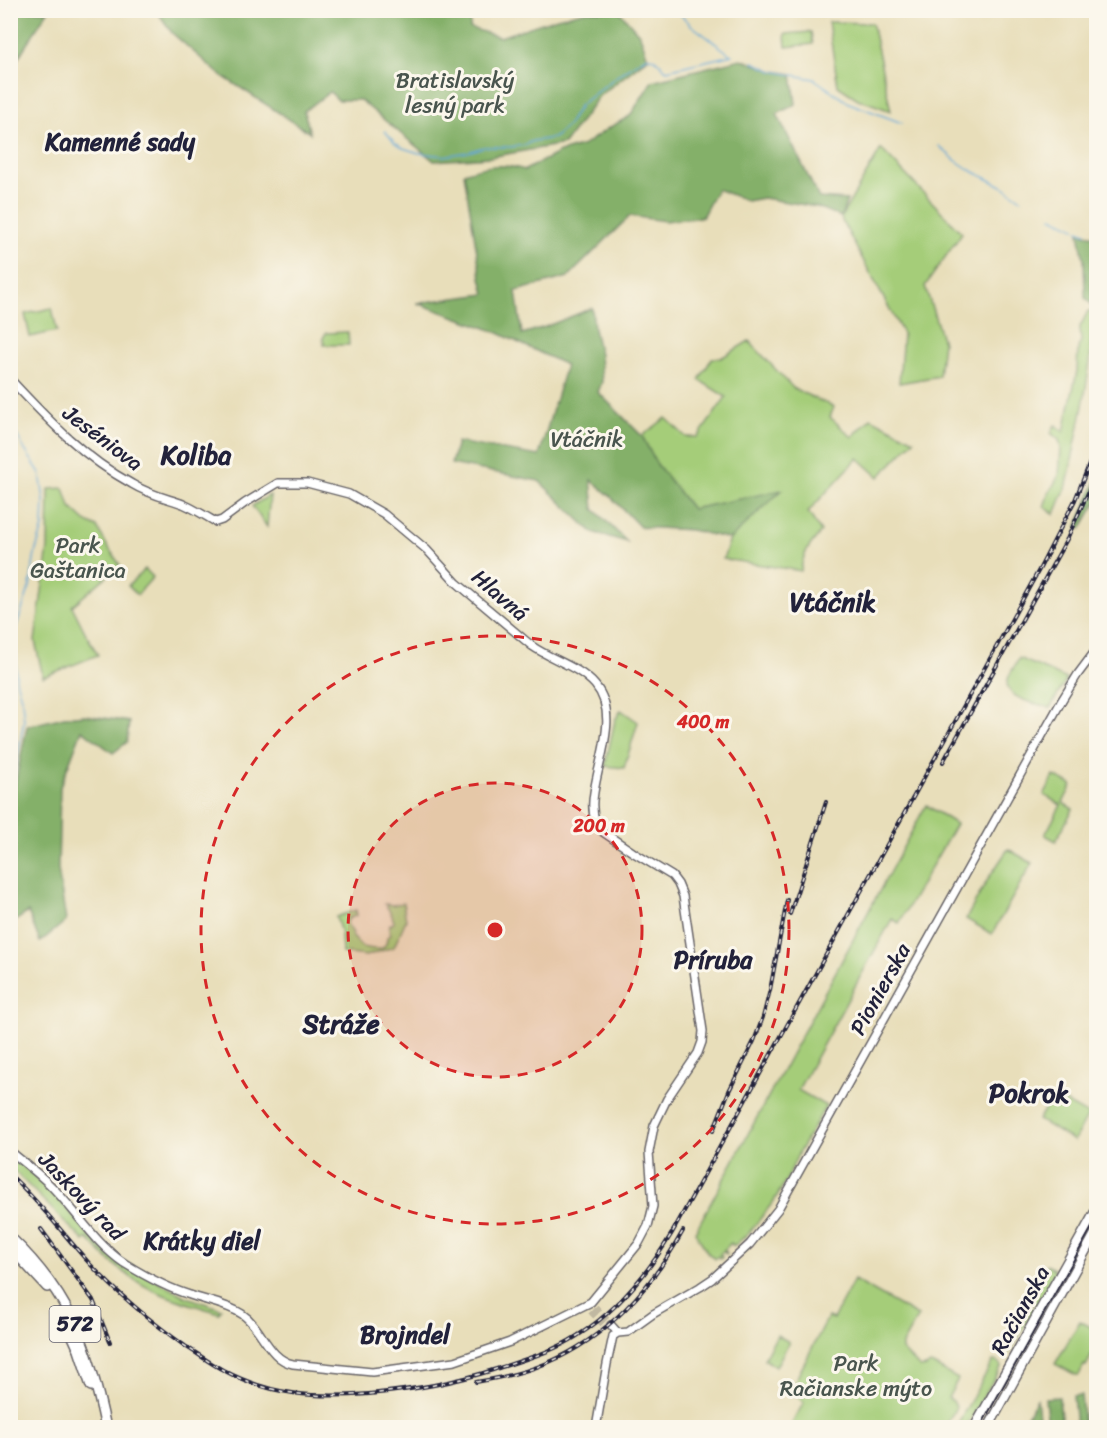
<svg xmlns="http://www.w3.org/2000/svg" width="1107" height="1438" font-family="Sriracha,sans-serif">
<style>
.green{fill:#a5cd79;stroke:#64785a;stroke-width:1.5}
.forest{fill:#84b069;stroke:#536952;stroke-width:1.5}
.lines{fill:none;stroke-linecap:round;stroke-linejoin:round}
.stream{stroke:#5fa5d5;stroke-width:1.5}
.tertiary-tunnel{stroke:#c0b8a1;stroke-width:7;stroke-dasharray:7 3.5;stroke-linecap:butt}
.tertiary-casing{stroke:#676467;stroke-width:10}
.secondary-casing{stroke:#676467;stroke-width:11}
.primary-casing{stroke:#676467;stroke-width:12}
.tertiary{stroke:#fff;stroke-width:7}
.secondary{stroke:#fff;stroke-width:8}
.primary{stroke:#fff;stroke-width:9}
.tram{stroke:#22223b;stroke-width:1.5}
.rail-casing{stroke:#22223b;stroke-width:4}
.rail{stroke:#fbf7ec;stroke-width:1.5;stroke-dasharray:4.5;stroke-linecap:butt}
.ring{fill:none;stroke:#d62828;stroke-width:3;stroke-dasharray:10 8}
.labels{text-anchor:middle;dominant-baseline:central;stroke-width:6;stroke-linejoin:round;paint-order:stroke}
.shield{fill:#fbf7ec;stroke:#636270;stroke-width:1.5}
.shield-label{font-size:21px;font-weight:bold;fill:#22223b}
.park-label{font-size:22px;fill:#49554e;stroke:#fbf7ec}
.street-label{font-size:22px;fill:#22223b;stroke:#fbf7ec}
.neighbourhood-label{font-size:24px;font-weight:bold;fill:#22223b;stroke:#fbf7ec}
.quarter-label{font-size:26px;font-weight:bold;fill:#22223b;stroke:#fbf7ec}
.centre{fill:#d62828;stroke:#fbf7ec;stroke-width:3}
.ring-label{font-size:18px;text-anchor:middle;font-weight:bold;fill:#d62828;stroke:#fbf7ec;stroke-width:6;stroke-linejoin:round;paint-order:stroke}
</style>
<rect width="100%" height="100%" fill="#fbf7ec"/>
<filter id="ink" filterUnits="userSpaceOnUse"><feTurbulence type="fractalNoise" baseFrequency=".0167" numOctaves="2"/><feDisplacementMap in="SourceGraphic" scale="12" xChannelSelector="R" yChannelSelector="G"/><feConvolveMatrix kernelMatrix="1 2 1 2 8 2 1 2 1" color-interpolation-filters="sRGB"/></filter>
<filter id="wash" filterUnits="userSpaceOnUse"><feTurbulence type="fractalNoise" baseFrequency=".008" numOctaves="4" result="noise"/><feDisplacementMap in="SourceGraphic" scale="24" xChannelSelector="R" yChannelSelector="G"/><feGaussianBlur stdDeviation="1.35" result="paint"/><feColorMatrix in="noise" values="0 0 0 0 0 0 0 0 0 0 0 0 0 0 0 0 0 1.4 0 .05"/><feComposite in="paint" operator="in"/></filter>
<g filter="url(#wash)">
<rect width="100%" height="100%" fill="#e8deba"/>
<path class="green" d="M828,22L872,23L891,111L858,99L838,86Z
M811,32L813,44L786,47L785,34Z
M881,149L962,233L925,286L943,342L939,376L899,383L903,334L842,221L841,217Z
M52,308L57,331L30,337L25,314Z
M1088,311H1093L1090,362L1083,406L1067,485L1055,514L1044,507L1048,495L1059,475L1061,448L1059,440L1051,433L1055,425L1064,432L1077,371L1078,348L1081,341L1080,327Z
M348,332L349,345H324L323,338L326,333Z
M749,341L794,389L834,407L830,417L852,437L871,418L914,440L879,477L858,458L808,512L821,532C810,545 802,554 801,571L723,559L730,539L781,491L692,509L656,463L642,436L666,418L686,437H698L726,397L699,380L712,358H721Z
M64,488L70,507L85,521L97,527L108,547L120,565L72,606L87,636L98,655L43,677L35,641L48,548L49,489Z
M270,495L267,527L252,506Z
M145,569L153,577L137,595L128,586Z
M1019,658L1067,679L1050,708C1037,704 1001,698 1008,679C1010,672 1016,665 1019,658Z
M621,710L638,722L624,768L605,766L615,720Z
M1054,776L1072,785L1063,803L1073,809L1056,841L1045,835L1061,805L1044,795Z
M926,805L956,824L899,923L892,919L798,1090L826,1106L799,1152L787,1179L774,1201L749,1233L734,1246L731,1243L724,1250L727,1253L726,1254L723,1251L720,1254L722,1257L721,1259L718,1256L715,1259L708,1253L695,1232Z
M1008,849L1032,863L992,934L966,919L988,879Z
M403,903L406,920L394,947L366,956L342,953L341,933L336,917L356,910L357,915L348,919L347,924L353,933L352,936L362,947C373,949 387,954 387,937L391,935L389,929L390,924H393L394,922L391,913L385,904L392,905Z
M1053,1095L1088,1115L1074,1141L1038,1120Z
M10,1155L49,1188L103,1250L184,1296L221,1309L219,1313C198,1306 177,1301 157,1292C129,1280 107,1260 87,1238L84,1241L11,1168Z
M1046,1265L1054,1269L1055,1272L1037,1304L1035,1305L1028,1301L1027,1297Z
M854,1280L918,1316L902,1345V1350L920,1368L926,1367L930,1364L933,1365L958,1379L948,1398L953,1401L956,1407L947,1424L952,1427H912L906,1424L903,1428L790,1427L804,1402L790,1391L828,1317L833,1319Z
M1024,1304L1033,1308V1311L1010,1352H1008L1001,1347L1007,1337V1334Z
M1080,1321L1096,1330V1349H1095L1086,1366L1084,1365L1079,1375H1076L1055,1364Z
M777,1335L789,1342L776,1367L764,1359Z
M993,1361H995L1001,1365V1367L966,1427H957V1425Z"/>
<path class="forest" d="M11,10L48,11L11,69L10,11Z
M157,11H471L470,28L500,37L557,18L587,11H619L640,35L648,58L599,96L564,144L490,157L434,161L360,100H338L330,92L304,111L310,133L219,74L172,33Z
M741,59L774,71L792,74L796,104L777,114L819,198L847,200L841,217L817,207L763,198L747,201L717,189L702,217L665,221L630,216L568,277L516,291L522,334L545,327L592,308L594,329L600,355L602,382L598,392L642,436L656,463L692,509L782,490L730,539L691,530L640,527L610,496L591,480L594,509L627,542L592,532L539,481L451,464L457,442L539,456L566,365L494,331L417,303L485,294L481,277L464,173C486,165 502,163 525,170L560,152L584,145L607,129L630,116L652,81Z
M1079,233L1096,236V256L1093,267V306L1085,298L1084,261Z
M1096,481V503L1081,529L1077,526Z
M85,715L129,722L127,742L113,753L82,730L60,787L58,869L66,921L40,942L28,912L11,924V804L27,726L64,717Z
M1081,1395L1084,1427H1076L1073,1396Z
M1059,1397L1062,1427H1048L1045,1398Z
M1037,1399L1040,1427H1020Z"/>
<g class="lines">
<path class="stream" d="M676,10L691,25L731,55
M753,62L773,71L814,79L849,103L902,123
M385,131L395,143L403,148L419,153L444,156L468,152L484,147H511L524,145L533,141L554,138L568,125L580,105L621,73L646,57C656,55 660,66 667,70L732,55
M939,146L955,160L970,170L1004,187L1021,199
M1052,217L1075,228
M1078,230L1086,233
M10,423L25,450L40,473L44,500L43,527L35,553L30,586L15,630L16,680L22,701L24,721L10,796"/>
</g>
</g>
<g filter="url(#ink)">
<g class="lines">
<path class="tertiary-tunnel" d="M595,1307L611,1325
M591,1311L607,1328"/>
<defs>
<path id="tertiary" d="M10,379C47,419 84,458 132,484C148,494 166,498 183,504C195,509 205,516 216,522L222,520L245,503L278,483H307L349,494L384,514L427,550L457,583L532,646C552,660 578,666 595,685C631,727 570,802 603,832L634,853L672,876L678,884L683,896L703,1031L702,1042L698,1053L667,1099L654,1126L649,1152L653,1206L648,1226L639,1243L591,1302L510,1342L455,1361L372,1372L293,1364C268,1359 262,1327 242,1314C227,1304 207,1301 190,1295C167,1288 145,1276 124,1263C96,1244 79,1215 55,1190C42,1176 26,1164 10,1151
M611,1325L618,1333
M613,1336L618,1333L628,1332L653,1314L700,1287L712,1279L750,1244L778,1209L1062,700L1078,674L1096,650
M596,1428L607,1364L613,1336"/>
<path id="secondary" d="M974,1428L1096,1210
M988,1428L1096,1232"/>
<path id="primary" d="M10,1237C71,1295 89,1347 106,1428
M10,1247L47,1287
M62,1312L79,1350L91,1386"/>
</defs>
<use href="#tertiary" class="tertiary-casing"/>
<use href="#secondary" class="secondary-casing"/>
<use href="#primary" class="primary-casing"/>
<use href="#tertiary" class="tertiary"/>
<use href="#secondary" class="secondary"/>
<use href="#primary" class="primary"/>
<path class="tram" d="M980,1428L1096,1220"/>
<defs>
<path id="rail" d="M1090,454L1096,434
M943,762L1067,539L1096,475
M790,914L826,802
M713,1131L729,1091L754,1041L763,1017L770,990L787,900
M10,1175C39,1201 63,1234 89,1263C118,1294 150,1321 185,1346C198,1354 210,1363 223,1370C271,1396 316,1398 369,1394C412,1390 453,1383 493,1370C522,1360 551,1353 577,1336C617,1311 648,1273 672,1233L1040,568L1075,500L1096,447
M41,1229L93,1300L110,1342
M476,1382C500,1378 524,1373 547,1363C607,1338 652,1287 683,1231"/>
</defs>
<use href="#rail" class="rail-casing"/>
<use href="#rail" class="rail"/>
</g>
</g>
<circle cx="495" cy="930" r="147" fill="#d62828" fill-opacity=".12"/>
<g class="ring">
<circle cx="495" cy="930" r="147"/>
<circle cx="495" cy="930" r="294"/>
</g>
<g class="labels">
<rect class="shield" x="49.5" y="1306" width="51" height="36" rx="4.5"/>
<g class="shield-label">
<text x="75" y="1324">572</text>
</g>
<g class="park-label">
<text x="455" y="80">Bratislavský<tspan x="455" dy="25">lesný park</tspan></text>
<text x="587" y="439">Vtáčnik</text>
<text x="78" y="545">Park<tspan x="78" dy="25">Gaštanica</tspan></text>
<text x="856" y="1363">Park<tspan x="856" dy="25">Račianske mýto</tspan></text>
</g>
<g class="street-label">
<text transform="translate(103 438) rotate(37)">Jeséniova</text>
<text transform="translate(500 595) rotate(41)">Hlavná</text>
<text transform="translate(880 989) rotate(-61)">Pionierska</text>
<text transform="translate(82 1196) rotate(46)">Jaskový rad</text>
<text transform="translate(1020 1310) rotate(-61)">Račianska</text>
</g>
<g class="neighbourhood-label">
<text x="120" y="142">Kamenné sady</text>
<text x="713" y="960">Príruba</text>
<text x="202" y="1241">Krátky diel</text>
<text x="405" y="1335">Brojndel</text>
</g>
<g class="quarter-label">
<text x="196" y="455">Koliba</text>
<text x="833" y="602">Vtáčnik</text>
<text x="341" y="1024">Stráže</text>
<text x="1029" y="1093">Pokrok</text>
</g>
</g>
<circle cx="495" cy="930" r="9" class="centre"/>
<g class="ring-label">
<text x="703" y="728">400 m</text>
<text x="599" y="832">200 m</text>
</g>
<rect width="1107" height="1438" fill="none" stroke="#fbf7ec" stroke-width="36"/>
</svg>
